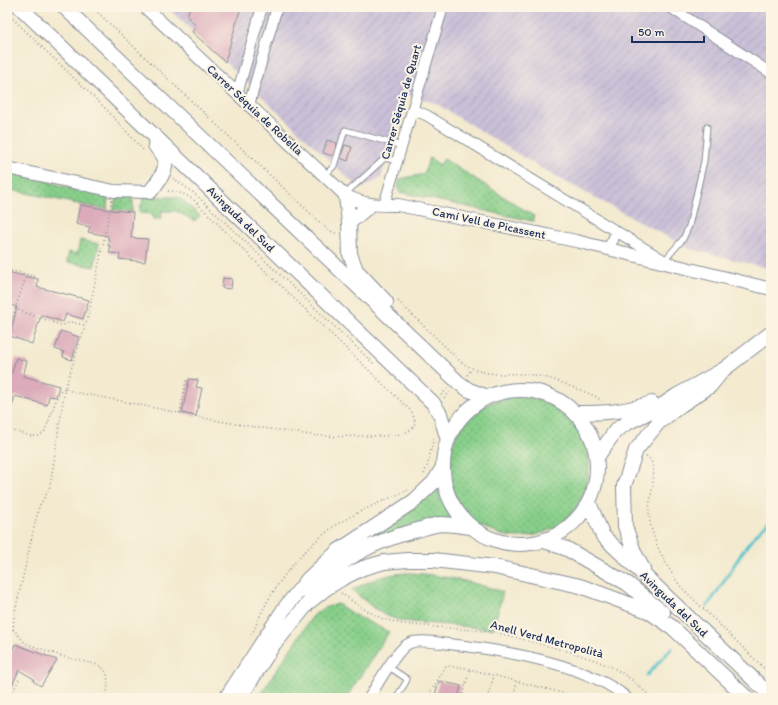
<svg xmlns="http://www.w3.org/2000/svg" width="778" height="705" font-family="Itim,sans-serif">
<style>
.industrial{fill:url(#industrial-furrows)}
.green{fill:url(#green-dots);stroke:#527f74}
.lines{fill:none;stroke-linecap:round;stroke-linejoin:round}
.stream{stroke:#55c3ca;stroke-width:3}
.building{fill:#dcaaba}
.service-casing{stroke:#878c96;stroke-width:7}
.minor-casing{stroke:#878c96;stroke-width:12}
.tertiary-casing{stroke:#878c96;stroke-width:14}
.secondary-casing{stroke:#878c96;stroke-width:16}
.path{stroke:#878c96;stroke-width:1.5;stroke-dasharray:1 3;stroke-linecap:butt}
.service{stroke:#fff;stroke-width:5}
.minor{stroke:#fff;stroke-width:10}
.tertiary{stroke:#fff;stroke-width:12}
.secondary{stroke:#fff;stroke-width:14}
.labels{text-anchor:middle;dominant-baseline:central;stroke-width:4;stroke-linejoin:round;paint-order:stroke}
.street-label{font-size:12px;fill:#1b2f5e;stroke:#fcf5e5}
</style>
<defs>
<pattern id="industrial-furrows" width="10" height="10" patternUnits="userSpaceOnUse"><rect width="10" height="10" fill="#c9bfd7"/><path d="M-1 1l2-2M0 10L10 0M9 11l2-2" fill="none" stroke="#aca4bb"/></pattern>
<pattern id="green-dots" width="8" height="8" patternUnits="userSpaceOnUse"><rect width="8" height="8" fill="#88cf8a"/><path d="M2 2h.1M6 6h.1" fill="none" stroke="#6ea874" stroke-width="1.8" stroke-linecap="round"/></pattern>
</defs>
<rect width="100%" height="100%" fill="#fcf5e5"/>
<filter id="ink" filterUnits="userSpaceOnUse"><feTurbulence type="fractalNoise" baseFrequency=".025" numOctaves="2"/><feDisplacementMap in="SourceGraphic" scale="8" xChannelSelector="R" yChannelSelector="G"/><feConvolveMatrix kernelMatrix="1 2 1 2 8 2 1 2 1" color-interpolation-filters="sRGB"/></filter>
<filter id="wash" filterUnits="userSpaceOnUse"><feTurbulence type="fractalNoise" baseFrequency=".012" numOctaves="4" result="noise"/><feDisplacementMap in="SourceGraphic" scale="16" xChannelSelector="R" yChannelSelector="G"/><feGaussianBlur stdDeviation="0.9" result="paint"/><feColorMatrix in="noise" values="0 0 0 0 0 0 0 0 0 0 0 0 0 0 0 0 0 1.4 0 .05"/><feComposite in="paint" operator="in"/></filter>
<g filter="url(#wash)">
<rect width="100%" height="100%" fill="#f3eacf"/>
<path class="industrial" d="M167,7H771V269L690,249L549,173L435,103L405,94L381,178L360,189Z"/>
<path class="green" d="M429,158L440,165L444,159L534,216V221H532L400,192C398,188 398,184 400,179L424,174Z
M7,172L43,179L65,187L108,195L107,210L7,189Z
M117,195L133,196V212L113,211Z
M143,197H179L200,216L195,221L176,211H162L161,219H153V214L140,213V206L142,205Z
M80,240L99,244L94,267L67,262L69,252L77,254Z
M449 467a70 70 0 1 1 140 0a70 70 0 1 1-140 0Z
M437,488L442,501L452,518L340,557Z
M411,573C442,575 473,582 503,592L493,629L402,621L387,616L371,606L352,590C373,579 387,573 411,573Z
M338,604L351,613L389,632L346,698H258L312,617C320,609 327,606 338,604Z"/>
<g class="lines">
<path class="stream" d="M707,606C729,579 742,542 771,521
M647,675L672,648"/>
</g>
<g id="blocks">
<path class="building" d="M190,7H241L225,62L192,32L196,26L187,16Z
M327,140L337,143L333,156L323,153Z
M345,145L352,147L348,161L340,158Z
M80,205L111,210L133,212L131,238L148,239L145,262L119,259L120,254L109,253L110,249V246H108L109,240H108V236L88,232L90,227L76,224Z
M7,272L38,279L37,287L89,300L83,319L66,314L63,322L41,315L32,344L10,336L17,307L7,304V298L9,292L7,291Z
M223,278L232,279L231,289L222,288Z
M61,331L79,337L72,360L63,357L64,352L55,349Z
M16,358L27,361L23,376L59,386L56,397L49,396L47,405L15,396L9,417L7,416V372L12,373Z
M189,379L198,380L196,387L202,388L196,416L182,413Z
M15,644L57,660L41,686L33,681L34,679L19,670L7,697V662Z
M439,681L461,686L458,698H434Z"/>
</g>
</g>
<g filter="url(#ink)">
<use href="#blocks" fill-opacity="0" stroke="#878c96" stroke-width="1"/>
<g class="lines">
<defs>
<path id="service" d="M325,175L334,166L345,130L402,146
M345,194L385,158L397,161
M664,261L683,239L689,226L704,161L707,127
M389,667L407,679L406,682L396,698"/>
<path id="minor" d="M670,7L771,73
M237,94L262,7
M249,105L277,7
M413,110L426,115L665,261
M384,205L443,7
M607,249L613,240L616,231
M369,698C377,685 398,647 410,643C419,639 439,643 449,644C500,650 588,664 627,698"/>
<path id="tertiary" d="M145,7L346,196C368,206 376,205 398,205L576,241L771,289
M7,168L114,191L150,192"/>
<path id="secondary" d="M20,7L433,403L440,414L448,440
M64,7L459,383L469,390L488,397
M150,192C157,183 171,167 163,155C160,151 157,149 155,145
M346,196L349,223
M370,205L349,223L350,254L356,270L386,302
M443 467a77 77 0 1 1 154 0a77 77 0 1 1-154 0Z
M575,413C604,413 625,412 652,403
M597,457L616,430L627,423L661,406L676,396L723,370L771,333
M589,503L603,536L771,696
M544,541L567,549L628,584L663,613
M643,569L634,552L625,526L624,486L636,450L658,423L681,405L710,386L723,370
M309,592C339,560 371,542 414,531C422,529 432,525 441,524C451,524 461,526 471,527
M276,642L309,602L325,589L343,578L363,568L384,562L408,560H433L495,567L580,586L648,611L672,627L747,698
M226,698L284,609L309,578L338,551L414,501L434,482L443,467
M240,698L280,634"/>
</defs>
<use href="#service" class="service-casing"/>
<use href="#minor" class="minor-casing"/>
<use href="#tertiary" class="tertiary-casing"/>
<use href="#secondary" class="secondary-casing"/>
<path class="path" d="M92,7L328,230L338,234
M7,13L105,108L145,152
M173,178L194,193L375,365
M112,200L88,317L65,388L73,392C144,404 214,423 286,431C299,433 312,436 325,436C338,437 351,436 365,436C381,436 430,439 410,410L251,257L195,201C186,194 177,191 165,191
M7,270L27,274
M398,301L461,362C488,380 504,371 533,375C552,377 576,389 595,396L602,401
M7,306L60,325H63L71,322L85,325
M7,340L15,309L27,274L37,277
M467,375L472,369
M65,388L51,480L49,490L39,506L14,616L13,629L25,643L61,656L98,665C111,671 108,685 106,698
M441,395L447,389
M444,398L450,392
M180,413L186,380
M7,429L31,436H40L45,431L58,395L61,390L65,388
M646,456C661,464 649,497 649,511C649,536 667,568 681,587L771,675
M424,474L427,467L434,437
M341,593L362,608L383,619L403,624L495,632L571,652L597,661L614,668L631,679L652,698
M252,635C268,591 300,549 339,523C361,510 385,500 408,490
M7,641L13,629
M9,698L20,678
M427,698L446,666L466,668L570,695L572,698
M462,698L470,669
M487,698L494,676
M513,698L517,682
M595,698L601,694"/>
<use href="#service" class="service"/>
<use href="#minor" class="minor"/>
<use href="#tertiary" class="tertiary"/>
<use href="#secondary" class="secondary"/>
</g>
</g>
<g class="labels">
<g class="street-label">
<text transform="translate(401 102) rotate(-74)">Carrer Séquia de Quart</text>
<text transform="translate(255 110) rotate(43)">Carrer Séquia de Robella</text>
<text transform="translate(241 219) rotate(44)">Avinguda del Sud</text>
<text transform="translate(489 223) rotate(12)">Camí Vell de Picassent</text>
<text transform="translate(674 604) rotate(44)">Avinguda del Sud</text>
<text transform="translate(547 639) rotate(15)">Anell Verd Metropolità</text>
</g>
</g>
<rect width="778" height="705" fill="none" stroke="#fcf5e5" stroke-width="24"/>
<path d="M632 36v6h72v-6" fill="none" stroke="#1b2f5e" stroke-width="2"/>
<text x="638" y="36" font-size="12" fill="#1b2f5e" stroke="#fcf5e5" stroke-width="3" paint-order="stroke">50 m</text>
</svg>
